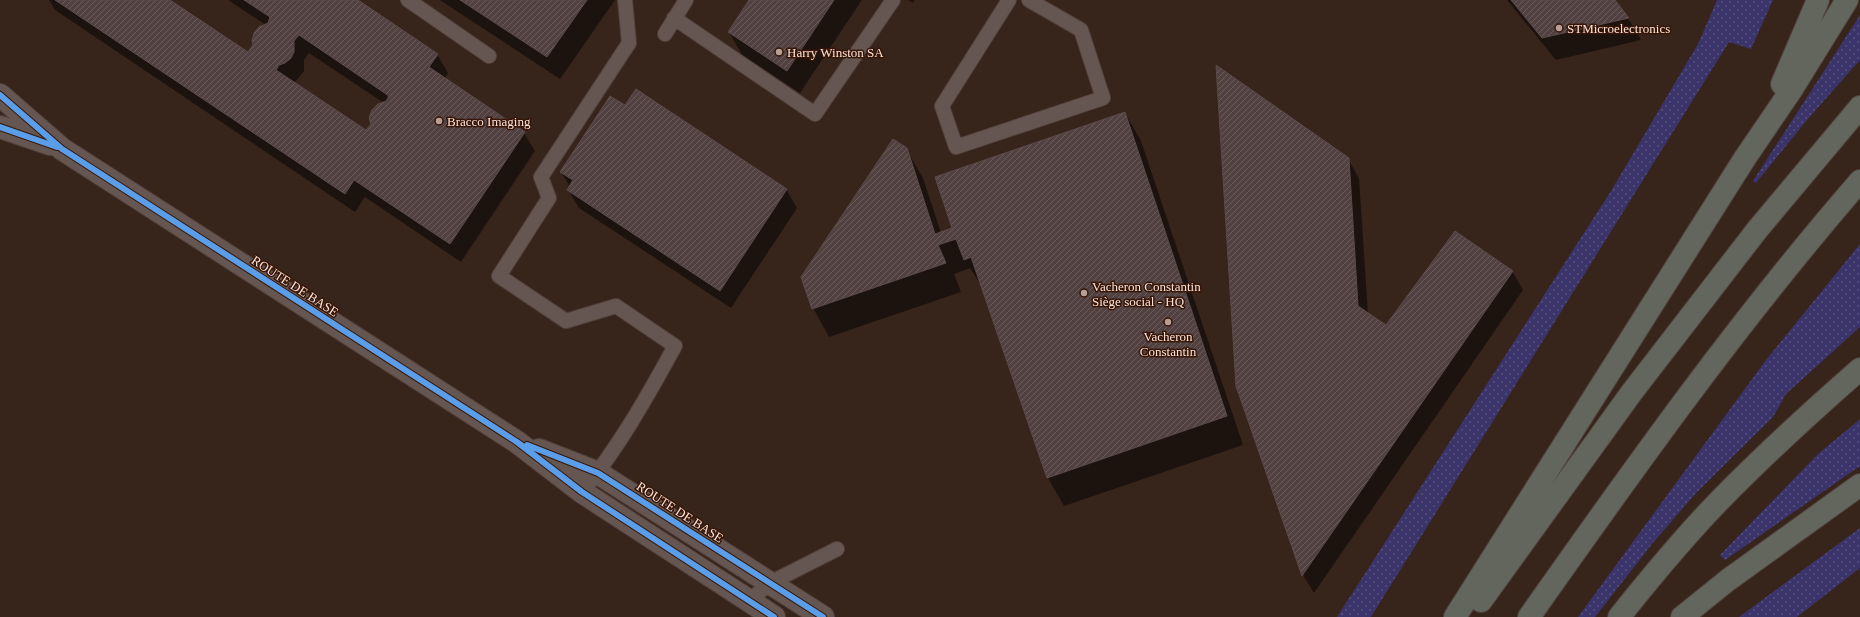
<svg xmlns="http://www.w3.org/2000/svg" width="1860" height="617" font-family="Georgia,serif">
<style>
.grass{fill:url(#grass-dots)}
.shadow{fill:#0007;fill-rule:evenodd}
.building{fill:url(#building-hatch);stroke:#5a4a4a;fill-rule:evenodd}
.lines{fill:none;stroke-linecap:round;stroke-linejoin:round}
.service-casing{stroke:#51413b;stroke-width:16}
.tertiary-casing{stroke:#51413b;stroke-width:24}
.motorway-casing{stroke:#51413b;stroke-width:24}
.service{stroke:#655651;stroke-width:14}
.tertiary{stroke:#655651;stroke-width:22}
.motorway{stroke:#62665c;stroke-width:22}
.cycleway-casing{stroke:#371607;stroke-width:8}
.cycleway{stroke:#5a9eea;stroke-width:6}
.poi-dot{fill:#b6a096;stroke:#371607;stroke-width:1.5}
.labels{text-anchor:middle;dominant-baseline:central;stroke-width:3;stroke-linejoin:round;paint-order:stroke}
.poi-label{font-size:13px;fill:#fbe3d9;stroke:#371607;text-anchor:start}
.street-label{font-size:13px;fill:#fbe3d9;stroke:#371607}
</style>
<defs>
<pattern id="grass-dots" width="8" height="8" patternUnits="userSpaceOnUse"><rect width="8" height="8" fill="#3b346b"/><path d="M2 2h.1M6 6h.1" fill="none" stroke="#585180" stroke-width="1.8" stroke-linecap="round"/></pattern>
<pattern id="building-hatch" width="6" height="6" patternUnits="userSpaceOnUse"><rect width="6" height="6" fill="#514140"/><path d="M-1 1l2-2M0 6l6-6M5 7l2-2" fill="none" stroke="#6b5c5b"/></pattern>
</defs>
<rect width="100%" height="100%" fill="#37241b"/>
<path class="grass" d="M1717,0H1773L1751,49L1729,42L1371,617H1337L1611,191L1698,44Z
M1860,15V60L1807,120L1756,183L1753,181Z
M1860,244V327L1786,394L1773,417L1696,493L1652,544L1595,617H1578L1766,360Z
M1860,419V466L1725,560L1720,555L1818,454Z
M1860,528V568L1797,617H1739Z"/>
<path class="shadow" d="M49,0H168L248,54L266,25L228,0H356L437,54L448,73L444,79L524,133L535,151L461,262L365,197L355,212L55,10ZM309,53L384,103L367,132L293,82L296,81L304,71V60Z
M440,0H615L560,79Z
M750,0H862L800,93L742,55L729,32Z
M908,0H915L913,3Z
M1507,0H1613L1628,18L1641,40L1556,60Z
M625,107L786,189L797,208L731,308L579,208L568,190L570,187L561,172Z
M1125,113L1141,141L1243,445L1064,506L1048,478L982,287L970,268L954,274L961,292L829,337L813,308L906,149L923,178L941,233L953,229Z
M1348,159L1359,178L1368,314L1387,326L1512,271L1523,290L1314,593L1303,575L1237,385Z"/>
<path class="building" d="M55,0H170L248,52L253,45L252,40L254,33L259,27L268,23L270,17L244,0H358L438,54L429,67L525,132L450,244L354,180L345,194ZM299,35L389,96L386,101L378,104L372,110L369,118L371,124L366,130L276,70L279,65L285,63L291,58L294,52V41Z
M460,0H587L547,57Z
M749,0H834L787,71L728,32Z
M1511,0H1615L1629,18L1542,38Z
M1216,65L1349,158L1358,306L1386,325L1455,231L1513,271L1302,576L1236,386Z
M636,89L787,189L720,291L567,190L573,180L560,172L610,96L625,105Z
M1125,112L1227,416L1047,478L971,257L964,260L956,239L938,245L946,263L812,309L801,277L893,139L907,148L935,234L952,228L935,177Z"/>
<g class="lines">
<defs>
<path id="service" d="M408,0L489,56
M1009,0L942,106L956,147L1103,98L1081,30L1029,0
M674,18L815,114L893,0
M665,34L686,0
M582,492C619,447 647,397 675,346L616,306L566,321L499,276L549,198L541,177L629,43L625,0
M749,601L770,583L837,549"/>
<path id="tertiary" d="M0,95L62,149L517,442L582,492L774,617
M0,127L50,144
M539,450L598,473L823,617"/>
<path id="motorway" d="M1782,84L1818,0
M1481,601L1632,392L1757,230L1860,107
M1455,617L1745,158L1792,89L1847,0
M1529,617C1634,468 1740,319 1860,181
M1619,617C1651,577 1684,537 1720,500C1765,454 1812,411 1860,369
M1682,617L1728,580L1860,485"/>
</defs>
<use href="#service" class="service-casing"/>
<use href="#tertiary" class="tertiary-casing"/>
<use href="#motorway" class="motorway-casing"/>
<use href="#service" class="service"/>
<use href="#tertiary" class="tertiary"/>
<use href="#motorway" class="motorway"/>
<defs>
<path id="cycleway" d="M0,95L62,149L517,442L582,492L774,617
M0,127L57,147
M527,445L598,473L823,617"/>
</defs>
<use href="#cycleway" class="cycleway-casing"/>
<use href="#cycleway" class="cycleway"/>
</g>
<g class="poi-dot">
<circle cx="1559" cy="28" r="4"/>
<circle cx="779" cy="52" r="4"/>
<circle cx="439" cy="121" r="4"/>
<circle cx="1084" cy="293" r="4"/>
<circle cx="1168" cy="322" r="4"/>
</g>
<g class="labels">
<g class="poi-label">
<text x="1567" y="28">STMicroelectronics</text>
<text x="787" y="52">Harry Winston SA</text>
<text x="447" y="121">Bracco Imaging</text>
<text x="1092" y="286">Vacheron Constantin<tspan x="1092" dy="15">Siège social - HQ</tspan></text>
<text x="1168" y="336" text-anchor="middle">Vacheron<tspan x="1168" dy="15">Constantin</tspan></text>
</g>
<g class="street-label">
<text transform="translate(295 286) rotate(33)">ROUTE DE BASE</text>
<text transform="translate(680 512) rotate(33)">ROUTE DE BASE</text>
</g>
</g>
</svg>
